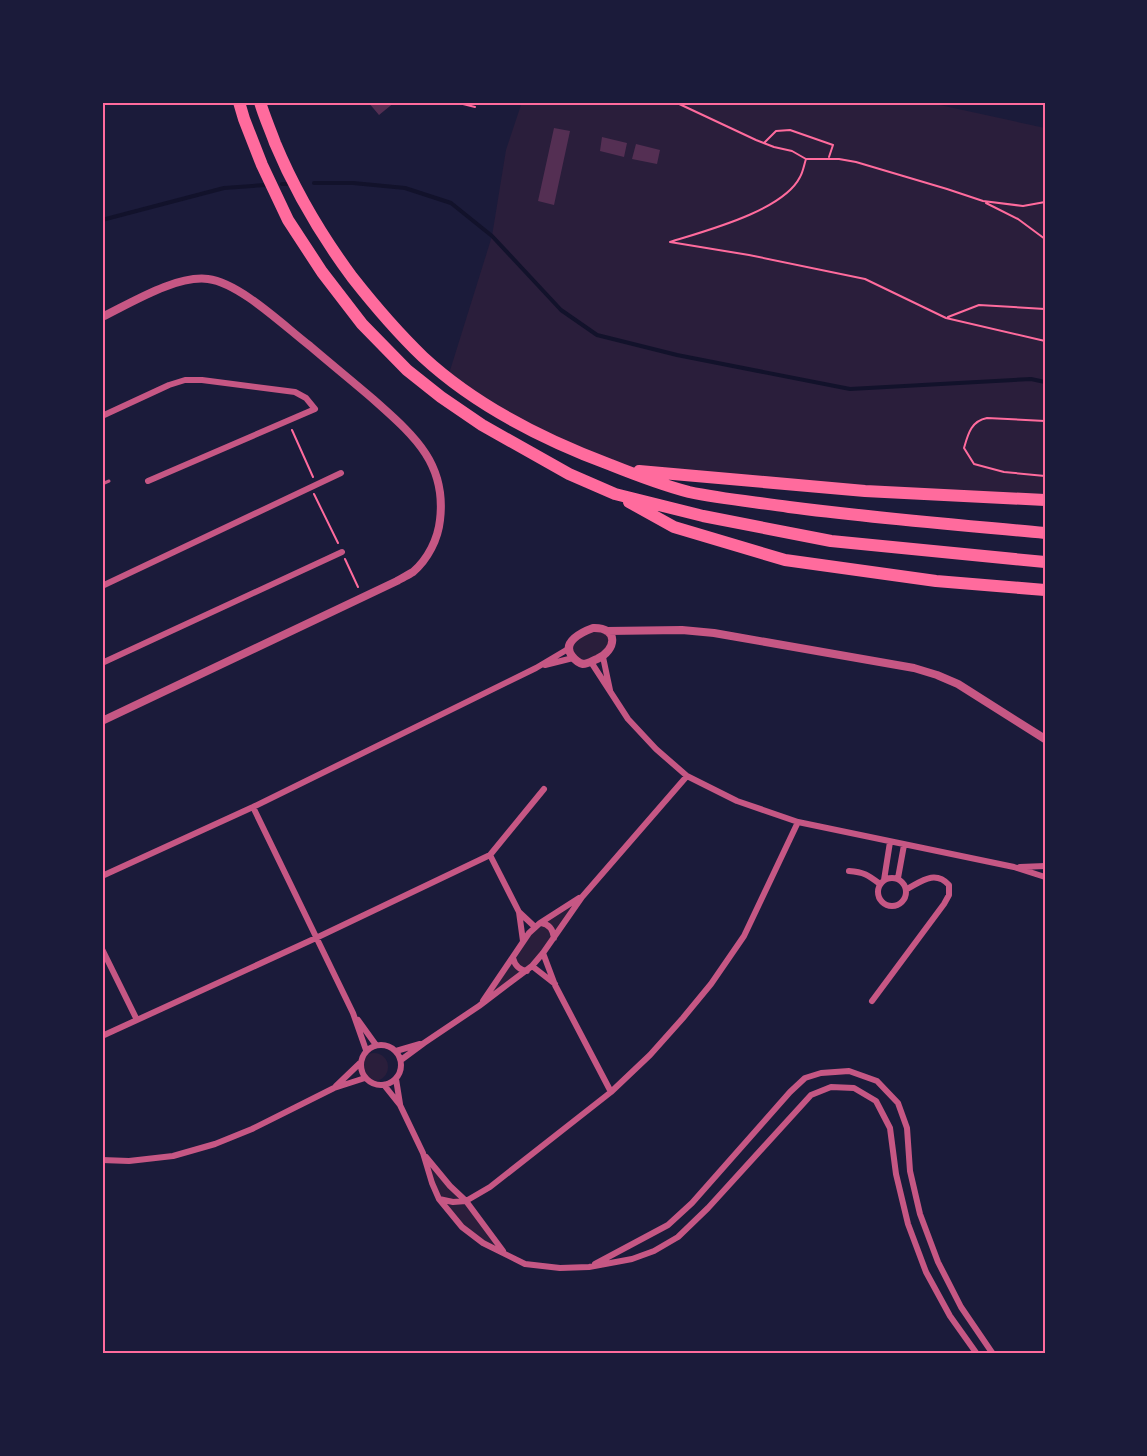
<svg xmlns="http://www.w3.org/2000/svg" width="1147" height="1456" font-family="Manrope,sans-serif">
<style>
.green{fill:#2a1e3b}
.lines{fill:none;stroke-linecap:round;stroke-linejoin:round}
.stream{stroke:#12122b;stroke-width:4}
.building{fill:#542f53}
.path{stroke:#ff6b9d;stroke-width:2}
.service{stroke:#c65784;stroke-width:3}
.minor{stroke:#c65784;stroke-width:6}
.tertiary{stroke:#c65784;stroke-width:8}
.motorway{stroke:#ff6b9d;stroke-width:12}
.neatline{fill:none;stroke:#ff6b9d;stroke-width:2}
</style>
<rect width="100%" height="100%" fill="#1b1b3a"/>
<path class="green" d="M522,102H926L1045,128V500L624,470L579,453L448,377L492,236L506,150Z
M593,628L612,638L603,657L577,662L570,644Z
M582,897L543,953L479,1006L529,933Z
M360 1067a14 14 0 1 1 28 0a14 14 0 1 1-28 0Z
M423,1153L505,1254L462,1227L439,1199Z"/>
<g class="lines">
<path class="stream" d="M314,183H353L405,188L451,203L492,236L561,310L597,335L677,355L850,389L1031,379L1045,382
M282,184H290
M102,220L224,188L265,185"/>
</g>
<path class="building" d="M368,102H395L379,115Z
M554,128L570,131L554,205L538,201Z
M602,137L627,143L624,157L600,151Z
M636,144L660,150L657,164L632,159Z"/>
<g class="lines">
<path class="path" d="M455,102L475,107
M675,102L756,140L774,147L792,151L806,159
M764,143L776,131L790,130L833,145L829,157
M1045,202L1023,206L983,201L947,189L856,162L839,159H806C804,165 803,172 800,177C783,211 705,231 670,242L749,255L865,279L946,318L1045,341
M986,203L1018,219L1045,239
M948,317L979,305L1045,309
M1045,421L987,418C971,421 968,434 964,448L974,464L1004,472L1045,476
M292,430L313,477
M314,494L338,543
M345,559L358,587"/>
<path class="service" d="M102,484L109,481"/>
<path class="minor" d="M102,416L169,385L185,380H202L295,392L306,398L315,409L148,481
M102,586L341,473
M603,657L610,690
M591,662L628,719L656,749L687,776L737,801L798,822L1014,867L1045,877
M102,663L342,552
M545,665L573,658
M253,807L353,1013L366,1050
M490,855L519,912L535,927
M1020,867L1045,866
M849,871C864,872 868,875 880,884
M102,876L253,807L536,668L568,649
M878 892a14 14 0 1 1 28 0a14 14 0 1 1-28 0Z
M898,878L904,845
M884,880L890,842
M519,912L523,941
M541,923C549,924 553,929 554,938
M102,949L137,1020
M543,953L555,985L611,1092
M513,958C515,966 519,970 527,971
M532,966L555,984
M483,1001L529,933L540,923L579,898
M872,1001L944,904L949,895V885C935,870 922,881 907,889
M358,1020L376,1045
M102,1036L316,938L490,855L544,789
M361 1065a20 20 0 1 1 40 0a20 20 0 1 1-40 0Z
M396,1051L420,1044
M401,1060L424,1043L479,1006L532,966L543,953L582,897L687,776
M396,1079L400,1104
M384,1085L400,1105L423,1153L432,1183L439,1199L462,1227L483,1243L525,1264L560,1268L589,1267L632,1259L654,1251L678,1237L708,1208L811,1095L831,1087L854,1088L876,1101L890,1128L896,1174L908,1224L926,1272L950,1316L977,1354
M336,1086L360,1063
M426,1157L450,1186L466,1201L503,1251
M102,1160L129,1161L173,1156L215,1144L252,1129L334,1088L365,1078
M439,1199L453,1202L466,1201L490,1187L611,1092L650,1055L683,1018L711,984L744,936L798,822
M595,1264L668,1225L692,1203L790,1092L805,1078L821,1073L849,1071L877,1081L898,1103L907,1128L910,1171L920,1214L938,1262L961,1307L993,1354"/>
<path class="tertiary" d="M102,317C131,303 176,275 208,279C240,283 284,326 310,346C331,364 352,381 373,399C412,434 447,462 440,520C438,539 428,559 413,572C408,575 402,578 397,581L102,721
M593,628C619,627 617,650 597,659C592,661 588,664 583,664C579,663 575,660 572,656C561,642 582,632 593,628Z
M607,631L682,630L714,633L914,668L937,675L958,684L1045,739"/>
<path class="motorway" d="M239,102L244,119L262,165L288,220L322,272L362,324L407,370L441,397L482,425L569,474L615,494L703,516L831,541L1045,562
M260,102C264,116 270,129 275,143C295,191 321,235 352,277C374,305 397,332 423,357C476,406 544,440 611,465C636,475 662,485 689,492C722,499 756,502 789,507C874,518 960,525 1045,533
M639,471L865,491L1045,500
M629,502L674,527L785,560L936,581L1045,590"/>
</g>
<rect width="1147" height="1456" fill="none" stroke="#1b1b3a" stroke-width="207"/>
<rect x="104" y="104" width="940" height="1248" class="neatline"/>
</svg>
